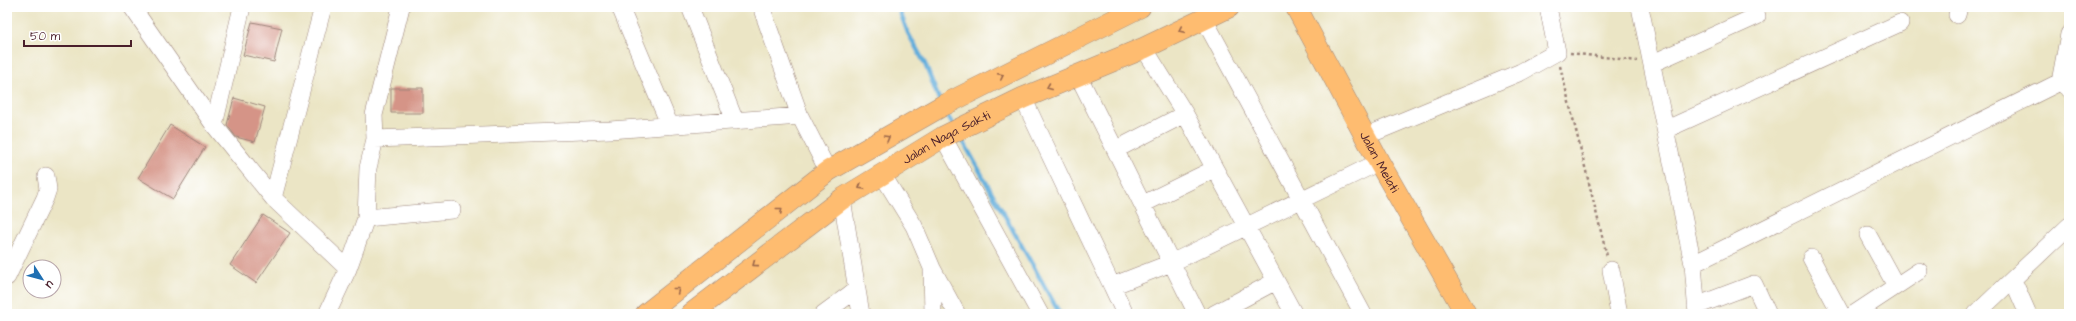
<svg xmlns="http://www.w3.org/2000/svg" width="2076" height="321" font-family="'Architects Daughter',sans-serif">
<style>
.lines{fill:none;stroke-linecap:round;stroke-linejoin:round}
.stream{stroke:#62addb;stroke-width:4.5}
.building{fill:#d59487}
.minor-casing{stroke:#9a8278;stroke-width:18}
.major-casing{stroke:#9a8278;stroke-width:22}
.path{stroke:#9a8278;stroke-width:2.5;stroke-dasharray:3 3;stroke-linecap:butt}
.minor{stroke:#fff;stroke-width:17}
.major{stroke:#febc70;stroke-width:21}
.oneway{stroke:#9b664a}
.labels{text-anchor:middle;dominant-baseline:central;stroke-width:4;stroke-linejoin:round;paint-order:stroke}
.street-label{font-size:13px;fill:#4a1f2b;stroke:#fff}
</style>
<rect width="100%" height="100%" fill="#fff"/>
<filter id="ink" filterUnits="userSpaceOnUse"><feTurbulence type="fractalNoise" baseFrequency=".025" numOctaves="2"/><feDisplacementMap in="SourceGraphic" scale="8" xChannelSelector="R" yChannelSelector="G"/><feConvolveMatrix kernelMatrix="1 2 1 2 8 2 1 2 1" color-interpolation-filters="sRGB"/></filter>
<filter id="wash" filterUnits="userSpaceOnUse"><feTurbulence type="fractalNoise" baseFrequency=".012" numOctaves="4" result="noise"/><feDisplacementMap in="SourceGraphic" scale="16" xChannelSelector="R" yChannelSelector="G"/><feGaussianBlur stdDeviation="0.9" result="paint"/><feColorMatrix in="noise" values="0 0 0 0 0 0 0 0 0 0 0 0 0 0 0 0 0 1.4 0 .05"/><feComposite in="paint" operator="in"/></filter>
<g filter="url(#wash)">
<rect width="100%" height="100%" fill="#ebe5c5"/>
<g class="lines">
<path class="stream" d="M898,7L908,33L925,64L940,102
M944,111L954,126
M959,134L1060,314"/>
</g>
<g id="blocks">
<path class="building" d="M252,22L282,28L274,62L243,55Z
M391,88H423V113H391Z
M234,98L265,107L255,142L236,137L227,125Z
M170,125L205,147L173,199L138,178Z
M263,215L290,233L256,283L230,265Z"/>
</g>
</g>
<g filter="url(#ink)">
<use href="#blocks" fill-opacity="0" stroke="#9a8278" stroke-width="1"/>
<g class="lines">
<defs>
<path id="minor" d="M132,7L214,125L273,198L348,269
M620,7L670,126
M690,7L735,121
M1640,7L1693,264L1697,314
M763,12L800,116L828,171
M1957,15L1959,7
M1204,19L1363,314
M1144,48L1185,114L1294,314
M1653,63L1757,16
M1078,75L1197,314
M2069,89L2060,82L2069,34
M1023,98L1112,286L1171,263L1379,162
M214,125L242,7
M1667,129L1900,23
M1366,136L1521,72L1557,52L1548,7
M943,137L1040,314
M375,139L610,130L800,116
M1117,149L1185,114
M882,174L914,226L932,268L933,314
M273,198L323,7
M842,199L861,314
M1143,204L1214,169
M366,218L452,210
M1868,235L1896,286
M1811,258L1841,314
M1693,264L2060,82
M933,270L957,314
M1611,270L1619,314
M7,277L45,198L48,189L46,176
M2013,280L2028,314
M1112,286L1125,314
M1696,306L1754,284L1768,314
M327,314L348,269L366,218L368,168L375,139L374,115L401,7
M823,314L857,289
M1214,314L1276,281
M1854,314L1919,271
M1976,314L2069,226"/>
<g id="major">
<path id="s1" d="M1296,7L1379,162L1466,314"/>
<path d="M646,314L828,171L942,106L1140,7"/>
<path id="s2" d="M691,314L842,199L943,137L1023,98L1144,48L1229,7"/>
</g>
</defs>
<use href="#minor" class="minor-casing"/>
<use href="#major" class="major-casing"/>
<path class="path" d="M1570,53L1637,61
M1560,66L1607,256"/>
<use href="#minor" class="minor"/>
<use href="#major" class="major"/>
</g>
<defs><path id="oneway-chevron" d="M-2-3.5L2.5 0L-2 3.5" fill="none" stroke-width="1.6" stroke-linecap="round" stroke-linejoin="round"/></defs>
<g class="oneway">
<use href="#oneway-chevron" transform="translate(1181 30) rotate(155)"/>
<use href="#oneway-chevron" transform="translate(1001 76) rotate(-27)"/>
<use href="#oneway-chevron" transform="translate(1049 87) rotate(157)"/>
<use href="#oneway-chevron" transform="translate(887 138) rotate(-30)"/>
<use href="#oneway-chevron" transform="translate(861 187) rotate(148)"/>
<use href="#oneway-chevron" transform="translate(780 210) rotate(-39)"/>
<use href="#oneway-chevron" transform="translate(755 264) rotate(143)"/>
<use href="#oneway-chevron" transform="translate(677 290) rotate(-38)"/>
</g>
</g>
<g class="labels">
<g class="street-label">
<text stroke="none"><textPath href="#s2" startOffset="311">Jalan Naga Sakti</textPath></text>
<text stroke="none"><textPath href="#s1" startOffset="176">Jalan Melati</textPath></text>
</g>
</g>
<rect width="2076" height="321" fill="none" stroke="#fff" stroke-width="24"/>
<g transform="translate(42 279) rotate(126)"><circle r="19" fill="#ffffff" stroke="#b7a5aa"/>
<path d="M0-3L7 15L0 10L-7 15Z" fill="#1f6fb2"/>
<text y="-6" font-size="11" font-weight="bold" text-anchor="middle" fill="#4a1f2b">U</text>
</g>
<path d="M24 40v6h107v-6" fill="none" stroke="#4a1f2b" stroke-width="2"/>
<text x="30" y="40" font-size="12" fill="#4a1f2b" stroke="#ffffff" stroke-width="3" paint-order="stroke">50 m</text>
</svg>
